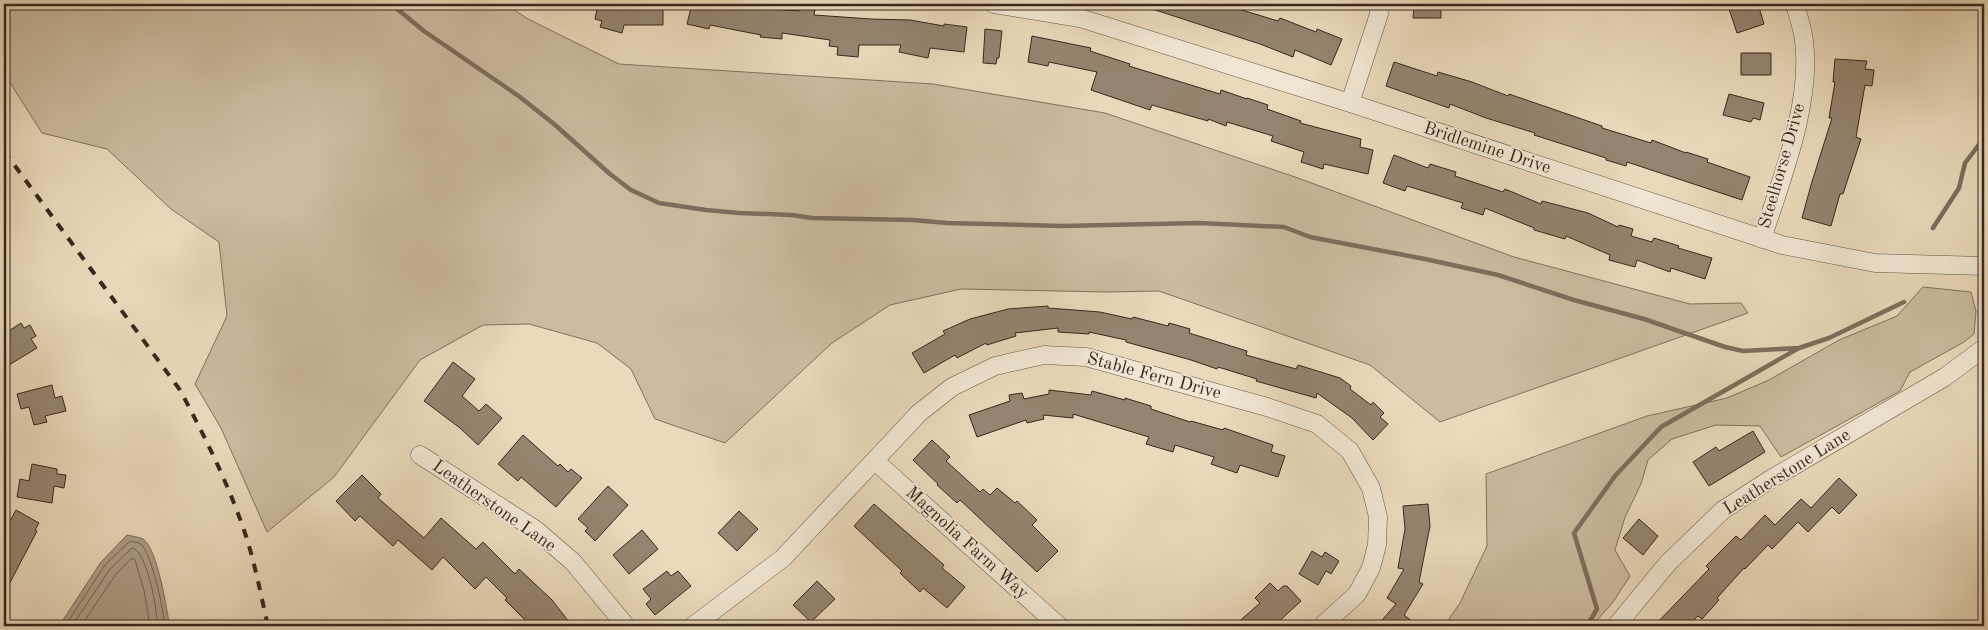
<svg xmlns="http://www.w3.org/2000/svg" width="1988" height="630" font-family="'Old Standard TT',serif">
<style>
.green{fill:#ccbba0;stroke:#827160}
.water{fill:#ad9c86;stroke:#7e6d5d}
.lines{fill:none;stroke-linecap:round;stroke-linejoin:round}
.shore{stroke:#726252;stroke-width:1}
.stream{stroke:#7e6d5d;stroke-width:4.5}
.building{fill:#958470;stroke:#38271f}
.street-casing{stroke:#645446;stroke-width:19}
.street{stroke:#f1e6d3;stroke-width:18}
.rail{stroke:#38271f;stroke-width:4;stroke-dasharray:9 9;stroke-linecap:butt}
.labels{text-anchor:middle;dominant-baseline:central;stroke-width:4;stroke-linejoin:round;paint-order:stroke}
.street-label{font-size:18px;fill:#38271f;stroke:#f1e6d3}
</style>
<rect width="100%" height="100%" fill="#ead9bb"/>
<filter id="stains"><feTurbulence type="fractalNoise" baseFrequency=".004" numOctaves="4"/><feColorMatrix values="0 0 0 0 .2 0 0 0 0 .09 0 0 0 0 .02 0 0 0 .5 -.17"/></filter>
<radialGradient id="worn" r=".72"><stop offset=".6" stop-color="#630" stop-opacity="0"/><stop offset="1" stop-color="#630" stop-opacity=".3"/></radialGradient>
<path class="green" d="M4,4H505L528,19L619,64L933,84L1105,113L1295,177L1514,257L1690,304L1741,303L1748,313L1440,422L1370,365L1159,291L1107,292L961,289L890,305L832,343L725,443L655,419L631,369L597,343L529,324L483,325L420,360L334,477L267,532L221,428L195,384L227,316L219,242L171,209L107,149L42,133L4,73Z
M1923,287L1971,292L1976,311L1974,334L1964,342L1910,372L1900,391L1781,457L1760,426L1716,425L1672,439L1648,460L1641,484L1625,517L1615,550L1630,576L1613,602L1592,626H1444L1460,603L1487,546L1486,474L1647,416L1727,398L1769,380L1839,340L1897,316Z"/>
<path class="water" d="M127,535C131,536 139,537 143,539C157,548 166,605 169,622L168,626H59L101,562Z"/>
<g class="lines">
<path class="shore" d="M65,626L105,565L130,541C133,542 138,542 141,544C151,553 165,612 164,626
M72,626L110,569L132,548C147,551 158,611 157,626
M81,626L116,574L132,558L135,560L144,590L150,626"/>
<path class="stream" d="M391,4L424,31L520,97L554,124L610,174L631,190L659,203L706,210L739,213L792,215L812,218L913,220L947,223L1062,226L1199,223L1284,227L1310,237L1425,259L1498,275L1574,300L1644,319L1725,347L1743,351L1799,348
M1933,228L1959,188L1965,163L1984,138
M1587,626L1597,609L1574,533L1615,476L1661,427L1799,348L1829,338L1904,302"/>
</g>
<path class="building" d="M598,4H663V25H624L622,33L600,27L602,21L595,19Z
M692,4H708L733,10L734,4L757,8L799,11V8L815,10L814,15L871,19L910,20L944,26V24L967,27L964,52L930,48L928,58L899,52L901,45H859L858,57L837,55L838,47L829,46L830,40L782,33V39L760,37L761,35L710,25L709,29L687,24Z
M1143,4H1222L1278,21L1280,18L1316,32L1317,29L1342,39L1331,65L1295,50L1293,57L1260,44L1143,6Z
M1414,4H1441V18H1413Z
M1735,4H1758L1764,24L1737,33L1728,6Z
M985,29L1002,31L999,58H997L996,64L983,63Z
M1032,36L1091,48L1090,51L1130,64L1129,66L1220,94L1221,90L1247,99V98L1268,105L1267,109L1301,121L1300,123L1361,139L1360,147L1373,150L1368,174L1324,164L1323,169L1301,162L1304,152L1271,141L1273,136L1227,122L1226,126L1208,119V121L1152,105L1150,110L1091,90L1097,72L1049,62L1048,66L1028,62Z
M1741,53H1771V75H1741Z
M1835,59L1867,61L1865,69L1874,70L1872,86L1865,85L1856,137L1861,139L1843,194H1840L1831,226L1802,218L1811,185L1832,118H1829L1835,82H1833Z
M1394,62L1437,76L1438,72L1472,82L1508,96L1509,94L1602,126V128L1651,143L1652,140L1686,153V152L1708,159L1707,162L1750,177L1742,200L1627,162L1626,166L1606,160V158L1534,135L1535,133L1486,118L1450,104L1449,108L1386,86Z
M1729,94L1764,103L1760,120L1753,118L1751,122L1723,115Z
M1394,155L1428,168L1430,164L1456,172L1455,176L1503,192L1505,189L1541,204L1542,201L1588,213L1618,227L1619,225L1633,229L1631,236L1652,242L1654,238L1679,246L1678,248L1712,258L1705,279L1671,268L1670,272L1637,260L1635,267L1609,260L1610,255L1566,236L1565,239L1534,230V228L1485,208L1483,215L1461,208L1463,203L1407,186L1405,191L1383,183Z
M1048,306V308L1100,312L1132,319L1133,317L1168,326L1169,323L1190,329L1189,333L1247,351L1246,355L1296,369L1298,365L1340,378L1351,386L1350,389L1371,405L1373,402L1384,413L1380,417L1388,424L1373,440L1352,418L1317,393L1316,398L1256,381L1257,379L1218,367L1217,369L1191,360L1126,342V340L1089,332V334L1058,332V328L1015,333L1016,336L987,345L986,343L957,358L955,355L924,373L912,353L945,334L943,331L970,319L1008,309Z
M21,323L24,328L30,325L36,336L31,339L37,348L4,368V334Z
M453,362L475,379L462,396L479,411L486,404L502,418L478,445L460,428L424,401Z
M52,385L55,398L62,396L66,411L45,416L47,422L34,425L29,407L21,409L17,394Z
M1049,390L1091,395L1092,391L1125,400V398L1151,406V409L1190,422L1191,421L1223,430L1224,428L1273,445L1271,452L1285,456L1278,477L1240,465L1237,473L1211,464L1214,457L1175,445L1173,452L1146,444L1149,437L1073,414V418L1043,415L1044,419L1027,423L1026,420L977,437L969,415L1010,401L1009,395L1022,393L1024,399L1049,394Z
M1753,431L1765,452L1709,486L1693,462L1716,447L1719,451Z
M523,435L558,466L560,464L568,472L571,469L582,478L556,507L521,477L518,481L498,464Z
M932,440L950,457L946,461L980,492L983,489L990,495L997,488L1015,503L1017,501L1037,520L1032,525L1058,551L1037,572L960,500L957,503L937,485L938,484L913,460Z
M32,464L57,469V474L66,475L64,488L54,486L52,503L17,497L20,479L29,481Z
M362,475L381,494L378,498L424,538L441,518L476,549L483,542L515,574L519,569L552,600L569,622L563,626H518L525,620L505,600L507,598L486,577L475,589L443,557L432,570L398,540L393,546L360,516L355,521L336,501Z
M1839,478L1857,495L1839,514L1832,507L1808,532L1798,522L1772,549L1768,545L1745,569L1744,568L1717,598L1719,600L1702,619L1698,616L1688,626H1654L1709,569L1706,566L1736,536L1741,540L1765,515L1775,525L1801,499L1811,508Z
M608,486L628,505L595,541L585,531L588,528L578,519Z
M874,504L944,565L942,568L965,587L947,608L923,588L920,592L900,573L902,571L854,526Z
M1428,504L1430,526L1419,582L1423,584L1404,615L1418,626H1377L1396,604L1387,598L1404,569L1398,568L1405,529L1403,506Z
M16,510L39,523L35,530L37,531L4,594V532Z
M739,511L758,529L737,551L718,533Z
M1639,519L1658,536L1643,555L1623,538Z
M642,530L658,549L629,574L613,555Z
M1312,551L1322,557L1325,552L1339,561L1331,574L1326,571L1318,585L1299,574Z
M667,571L671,576L678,571L691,586L655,615L646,604L651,599L643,589Z
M817,581L835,599L811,622L793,605Z
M1270,583L1278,591L1283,586H1287L1301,601L1274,626H1234L1260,603L1255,598Z"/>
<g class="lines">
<defs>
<path id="street" d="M994,4L1080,18L1350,103L1782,245L1875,263L1984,266
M1350,103L1379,14L1378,4
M1762,239C1781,180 1812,104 1804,41C1803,29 1798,16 1795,4
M420,455L536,530L573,562L626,626
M875,461L1059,626
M693,626L783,558L919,413L952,387L995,366L1044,355L1086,357L1267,407L1317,424L1350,451L1371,488L1378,517L1377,545L1371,568L1357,594L1322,626
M1616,626L1668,563L1723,510L1771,479L1945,377L1984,348"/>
</defs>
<use href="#street" class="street-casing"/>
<use href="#street" class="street"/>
<path class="rail" d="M4,151L180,390C205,437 228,483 245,533C255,563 261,596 268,626"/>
</g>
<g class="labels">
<g class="street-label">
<text transform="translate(1487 148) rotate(18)">Bridlemine Drive</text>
<text transform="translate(1782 166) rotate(-74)">Steelhorse Drive</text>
<text transform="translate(1154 376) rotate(15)">Stable Fern Drive</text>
<text transform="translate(1787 472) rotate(-32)">Leatherstone Lane</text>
<text transform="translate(494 506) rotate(35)">Leatherstone Lane</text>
<text transform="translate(967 543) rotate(42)">Magnolia Farm Way</text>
</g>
</g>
<rect width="1988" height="630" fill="none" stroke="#ead9bb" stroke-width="20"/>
<rect x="5" y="5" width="1978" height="620" fill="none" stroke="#38271f" stroke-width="2.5"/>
<rect x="10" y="10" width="1968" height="610" fill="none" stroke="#38271f"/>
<rect width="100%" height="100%" filter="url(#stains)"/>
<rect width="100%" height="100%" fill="url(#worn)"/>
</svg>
